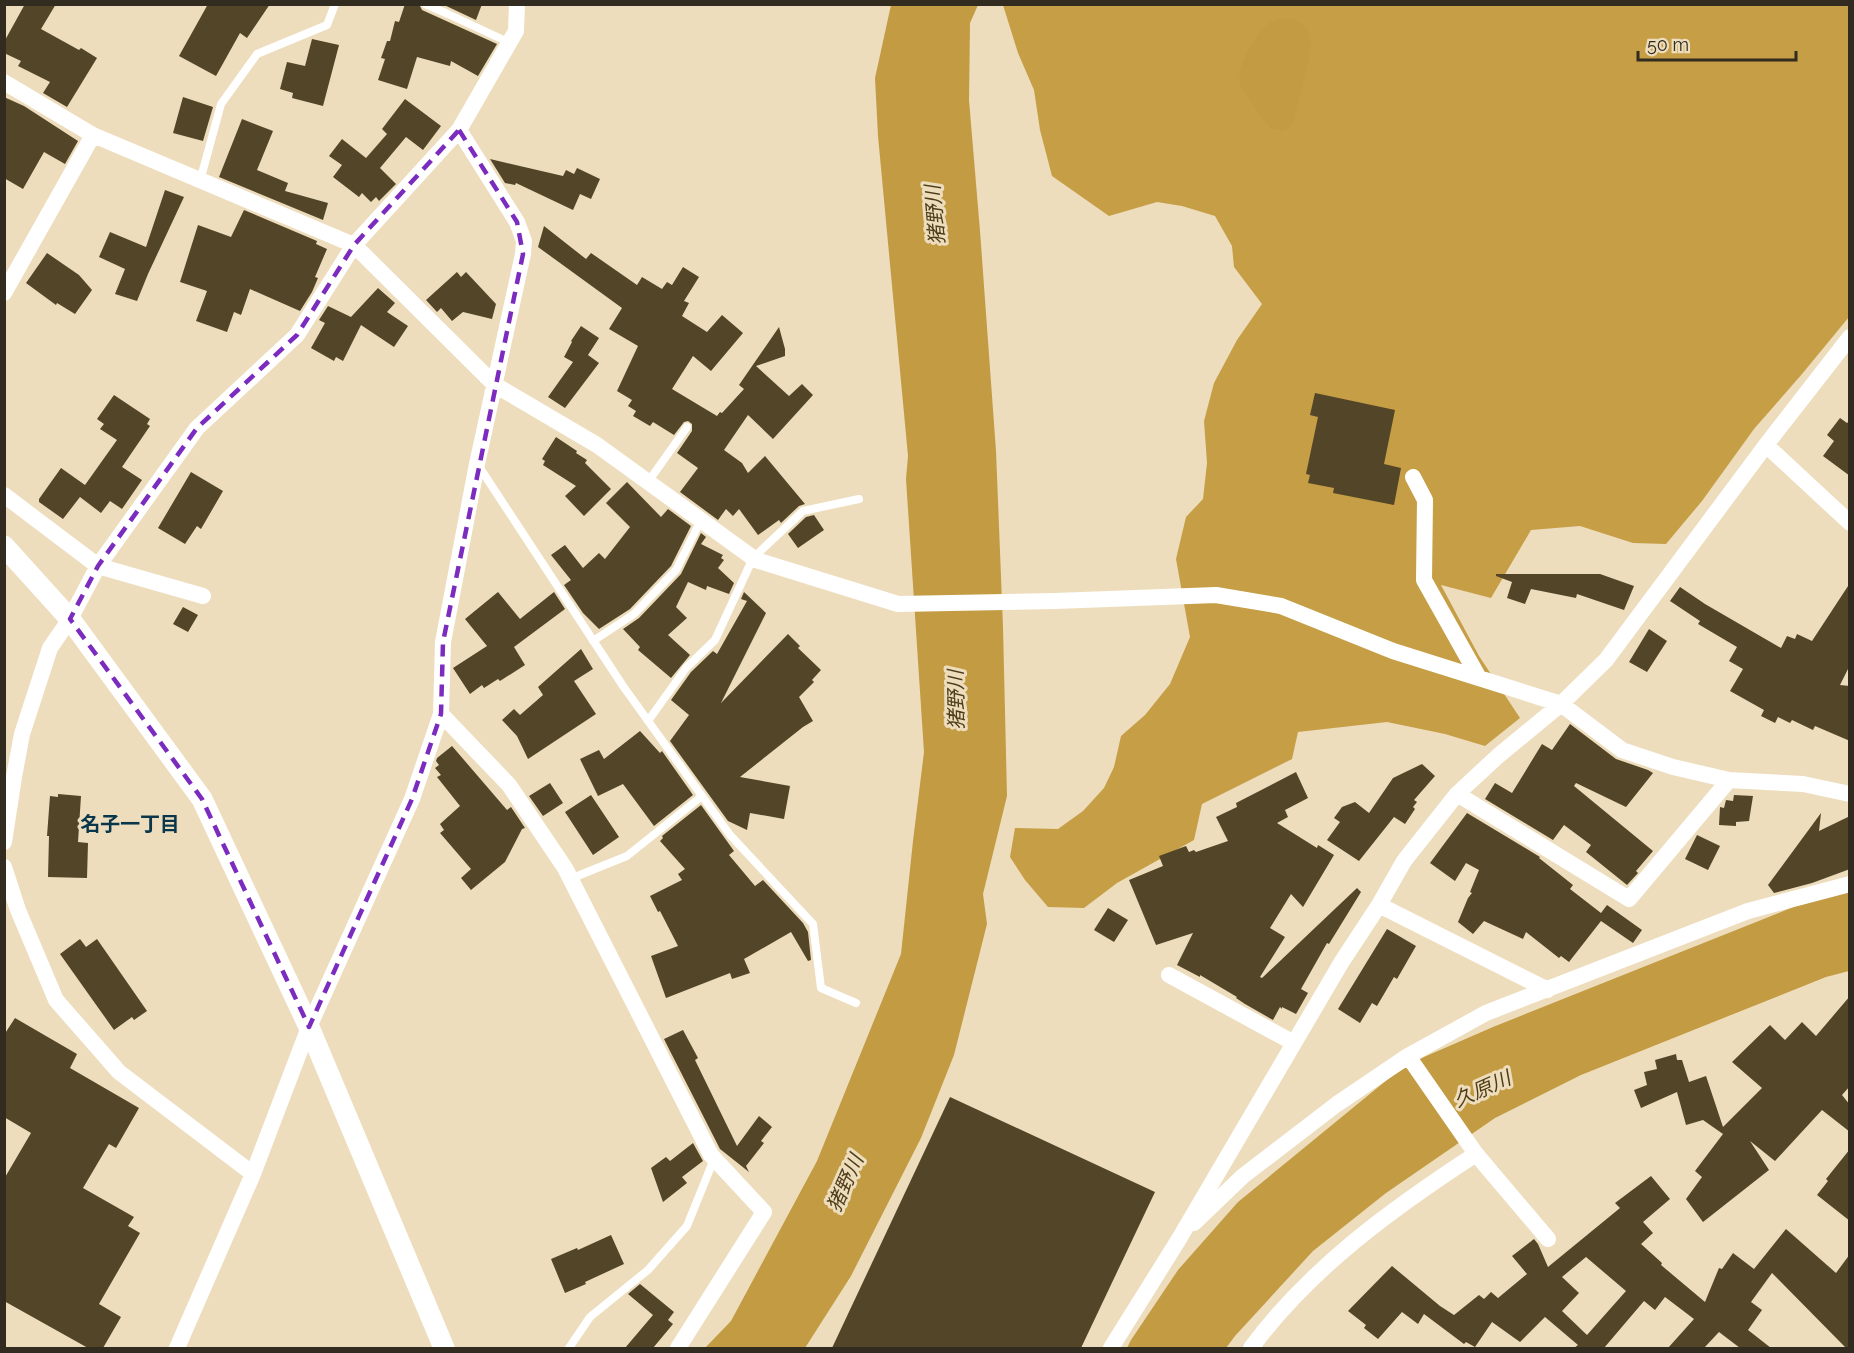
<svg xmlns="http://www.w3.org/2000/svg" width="1854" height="1353" font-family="Raleway,'Noto Sans JP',sans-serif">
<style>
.forest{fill:#c69e45}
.water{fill:#c39b42}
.building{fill:#524528;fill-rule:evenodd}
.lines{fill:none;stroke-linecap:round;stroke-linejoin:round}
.service{stroke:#fff;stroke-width:8}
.minor{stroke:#fff;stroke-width:16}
.tertiary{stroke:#fff;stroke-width:21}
.marked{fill:none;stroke:#7b2cbf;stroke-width:4.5;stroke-dasharray:12 8;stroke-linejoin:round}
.labels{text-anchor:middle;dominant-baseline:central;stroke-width:6;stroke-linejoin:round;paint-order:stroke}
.water-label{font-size:20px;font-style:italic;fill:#4e3d18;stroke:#edddbc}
.neighbourhood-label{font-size:20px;font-weight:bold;fill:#09364b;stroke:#edddbc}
</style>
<rect width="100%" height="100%" fill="#edddbc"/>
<path class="forest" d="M1003,5H1849V317L1802,374L1754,429L1702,501L1666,544L1633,543L1580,526L1531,530L1491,598L1441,585L1479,656L1520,718L1485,746L1445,734L1387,722L1298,732L1292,759L1202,804L1194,840L1117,883L1084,908L1048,907L1025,880L1010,857L1015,828L1058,829L1083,811L1104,788L1114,767L1121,736L1145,715L1170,684L1190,637L1176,559L1186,517L1203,499L1207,463L1204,421L1214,383L1237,340L1262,304L1234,267L1232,246L1215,216L1182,206L1157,202L1109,216L1052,176L1040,130L1034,90L1018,53Z"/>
<path class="water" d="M891,5H978L970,23L969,100L980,231L996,451L1003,627L1007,796L983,894L987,924L954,1055L921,1138L851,1276L805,1348H705L731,1321L817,1161L901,954L913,841L924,752L906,479L908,456L878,136L875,78Z
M1284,18C1296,17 1309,26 1311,39C1313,48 1297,105 1295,118L1290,127L1283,131L1270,128C1266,122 1241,89 1240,85C1236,66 1255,34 1270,23C1274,20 1279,19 1284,18Z
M1849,892V971L1826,977L1581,1075L1495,1118L1386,1193L1313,1251L1235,1336L1226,1348H1127L1131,1340L1178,1270L1238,1202L1393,1075L1424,1057L1493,1027L1796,906Z"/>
<path class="building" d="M25,4H56L41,29L79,50L81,48L97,58L67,107L43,93L50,82L18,66L21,61L4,53V42Z
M208,4H270L247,38L240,33L216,76L179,56Z
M405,4H419L422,10L497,44L478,76L451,61L450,66L417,57L407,89L378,80L385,59L381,58L387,41H390L395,21L399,22Z
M442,4H482L476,20Z
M312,39L339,45L323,106L292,98L293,93L280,89L287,62L305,66Z
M4,97L24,106L78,141L65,164L44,152L23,189L4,178Z
M183,97L213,107L203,141L173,133Z
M405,99L441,126L423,150L406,137L380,168L396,184L379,201L376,197L371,202L362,193L359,197L333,177L342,165L329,156L342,139L366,158L387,134L382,129Z
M242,119L273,131L257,170L288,183L285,191L328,203L323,220L219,177Z
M490,159L563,176L566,170L574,174L577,168L600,179L591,199L580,194L573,210L516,183L515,185L505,183Z
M165,190L184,197L148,274L137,301L115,294L125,269L99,257L110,232L146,247Z
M244,210L317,241L316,244L327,249L315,277L318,278L312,292L300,311L250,289L241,315L234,312L227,332L196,321L207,291L180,282L198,225L231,237Z
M544,226L586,259L591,253L637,285L642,277L662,289L667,282L672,285L683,267L699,277L684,301L689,303L682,316L707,332L722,315L743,333L711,371L693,356L672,389L717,416L720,412L722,413L744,389L739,385L779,327L785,349V356L756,366L789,396L802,384L813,395L773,439L748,415L724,450L742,463L748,473L765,456L805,504L799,506L781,523L779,520L758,535L739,509L733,516L726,509L718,520L680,492L698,468L677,453L692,431V424L688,421L684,422L674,435L653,422L650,426L633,416L636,411L628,406L632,400L617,391L638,346L609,329L622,308L538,247Z
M47,253L79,275L92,290L75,314L57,303L56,305L26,283Z
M457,272L461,277L466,272L496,304L492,319L463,312L452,321L441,308L437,312L426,300Z
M378,288L395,303L387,312L408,326L394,347L361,325L343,361L336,357L334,361L311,348L325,323L319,320L328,306L351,317Z
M581,326L599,338L588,355L599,363L565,408L548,397L573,362L564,357L572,342L571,341Z
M1315,393L1395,410L1384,464L1401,468L1394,505L1333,493L1334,488L1308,483L1310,475L1306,474L1318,417L1310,415Z
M114,395L150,419L147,424L150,426L122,467L142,480L122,509L110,501L101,513L80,497L63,519L39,502V499L61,468L85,485L117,440L100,429L104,424L97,419Z
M1840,418L1847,423L1850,420V476L1823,456L1834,441L1827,435Z
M556,437L577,451L576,453L587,460L585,463L611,489L584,516L565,496L576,486L543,465L545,461L542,459Z
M191,472L223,491L201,529L197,526L185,544L158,528Z
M627,482L661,517L668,509L691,526L671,566L630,609L599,629L583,613L564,585L571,580L551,555L565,545L583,568L599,553L605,559L630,527L606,503Z
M814,515L824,530L798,548L788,534L806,517Z
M701,533L706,537L701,544L723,555L721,558L724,560L718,568L734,583L729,594L707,586L706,590L688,582L676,607L687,618L668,635L690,655L671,678L638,650L640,647L623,629L639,618L681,574Z
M1496,574H1600L1634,586L1624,610L1577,594L1576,598L1531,589L1525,604L1507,598L1512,582L1496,576Z
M1850,583V665L1840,685L1850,686V741L1815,726L1813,730L1792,720L1790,723L1778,717L1775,723L1761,716L1764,710L1730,691L1743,669L1729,661L1737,647L1698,624L1700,621L1670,601L1680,587L1705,604L1781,648L1787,636L1795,639L1797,634L1812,641Z
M498,592L520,619L554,592L565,609L514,647L525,665L500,681L498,679L484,688L482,685L470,694L453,668L487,646L465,619Z
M744,592L766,613L721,703L788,634L800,646L798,648L821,670L812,680L814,682L799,697L813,721L803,727L740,777L790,786L784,819L750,813L747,830L728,821L670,741L689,715L671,700L691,672L713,651L717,654L747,601L741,599Z
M183,607L198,615L188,632L173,624Z
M1649,629L1667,641L1647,672L1629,662Z
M581,649L593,669L574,681L596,714L528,759L517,736L502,720L514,709L520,715L543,695L538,687Z
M1570,724L1616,759L1648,770L1653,773L1626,807L1576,783L1574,786L1653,851L1636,871L1638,873L1627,885L1586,852L1591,845L1564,825L1553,840L1485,799L1495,783L1512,793L1542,744L1552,750Z
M640,731L660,753L662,751L693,795L654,826L623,784L598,796L580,759L599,750L604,759Z
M452,746L507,810L511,807L525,828L522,829L505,862L471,890L461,878L471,869L440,833L444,830L440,824L460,806L437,777L441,775L435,768L439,765L436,761L437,758Z
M1422,764L1435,776L1414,800L1417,802L1413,807L1415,809L1405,824L1394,817L1359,861L1327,840L1340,822L1334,818L1342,807L1355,802L1369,813L1393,778Z
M1296,772L1308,798L1285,810L1288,817L1277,823L1317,848L1318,845L1334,855L1303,907L1291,894L1270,928L1285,937L1260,977L1262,978L1357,888L1361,892L1329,944L1327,943L1301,989L1308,993L1296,1014L1282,1007V1009L1280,1007L1273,1020L1245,1004L1236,998L1237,997L1200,975V977L1177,965L1193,933L1156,945L1129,880L1163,866L1159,856L1186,846L1189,852L1194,850L1196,852L1228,841L1216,817L1237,807L1236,803Z
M550,783L563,803L543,816L529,796Z
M58,794L81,796L78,842L88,843L87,878L48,877L49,836H47L50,796L58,797Z
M591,795L619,837L593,855L565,812Z
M1734,795L1753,796L1749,821L1736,822V826L1719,825L1720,807L1724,808L1726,800L1733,801Z
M701,805L734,851L729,855L755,886L763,880L803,923L808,932L811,960L808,961L791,932L744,959L750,973L732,979L730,973L666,998L651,956L678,946L660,911L658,912L650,896L682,880L678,874L685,869L660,841L663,838L662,836Z
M1467,813L1540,857L1539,858L1573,885L1570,889L1601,913L1607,905L1642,930L1633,943L1601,921L1569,962L1561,956L1559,958L1526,932L1523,939L1484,921L1473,934L1458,922L1468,898L1472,893L1470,892L1479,870L1466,863L1455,881L1430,863Z
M1821,813L1819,831L1850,816V869L1812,883L1774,893L1768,885Z
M1697,835L1720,846L1708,870L1685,859Z
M1108,908L1128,920L1114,942L1094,930Z
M1387,929L1416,946L1397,979L1394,977L1377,1006L1372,1003L1360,1023L1338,1009Z
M80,939L86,947L97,939L147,1011L134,1020L132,1017L114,1030L60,954Z
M1850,996V1086L1842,1095L1850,1105V1132L1822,1110L1775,1161L1750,1141L1769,1170L1703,1222L1686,1199L1702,1177L1695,1171L1723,1134L1703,1120L1686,1125L1677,1092L1641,1108L1634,1090L1647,1085L1644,1072L1657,1069L1655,1060L1676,1054L1677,1060H1682L1689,1082L1706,1076L1723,1127L1762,1088L1732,1062L1770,1025L1785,1040L1802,1022L1816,1036Z
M15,1018L77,1054L70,1068L139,1108L116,1148L109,1144L83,1188L134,1217L128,1226L140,1233L99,1304L121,1317L103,1348H88L4,1301V1179L31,1133L4,1117V1035Z
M683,1030L698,1058L695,1060L737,1146L759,1116L772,1127L761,1141L764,1143L746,1166L749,1172L720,1149L670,1051L664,1039Z
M950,1097L1155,1192L1081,1348H832Z
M693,1143L703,1161L682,1177L687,1183L663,1202L651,1168L666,1157L670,1161Z
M1850,1149V1221L1817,1195L1828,1181L1826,1179Z
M1651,1176L1670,1199L1643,1222L1653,1233L1641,1244L1662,1263L1661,1265L1705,1302L1719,1268L1722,1269L1733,1253L1754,1269L1786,1229L1836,1273L1850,1254V1348H1846L1772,1273L1751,1302L1762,1310L1748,1330L1771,1348H1740L1719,1332L1704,1348H1668L1694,1319L1665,1297L1655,1310L1644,1301L1604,1348H1574L1578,1345L1545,1317L1520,1342L1492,1322L1475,1347L1466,1342L1464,1344L1424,1314L1418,1324L1402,1312L1378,1339L1364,1328L1366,1325L1348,1311L1392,1266L1440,1306L1454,1315L1479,1295L1484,1299L1491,1292L1498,1298L1527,1274L1512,1256L1534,1239L1538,1244L1548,1267L1620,1208L1615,1203ZM1586,1257L1626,1291L1587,1335L1562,1311L1579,1293L1562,1277Z
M611,1235L624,1264L585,1282L586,1284L565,1293L551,1259L577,1248L578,1250Z
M640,1284L674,1312L668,1320L673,1324L653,1348H625L653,1315L628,1294Z"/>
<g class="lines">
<path class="service" d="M425,4L448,14L508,42
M200,181L221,104L257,54L327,25L335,4
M478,465L623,686L730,835L813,924L821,988L856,1003
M648,482L687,427
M593,641L634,614L676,570L701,520
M648,721L686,668L715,640L753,558L803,511L859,499
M570,879L627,856L702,796
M569,1348L590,1317L648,1270L687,1226L714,1159"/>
<path class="minor" d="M4,82L93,135L354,245L495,385L597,445L756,560L898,604L1055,601L1216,595L1281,606L1393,651L1561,704L1622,750L1673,767L1729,780L1803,784L1850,794
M4,293L93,135
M1766,445L1850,523
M1413,477L1425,500L1424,580L1479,678
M4,495L98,566L203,596
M441,714L509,785L565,868L711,1155L764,1212L678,1348
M1457,794L1629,899L1729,780
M4,842L14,777L22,734L50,648L70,619L98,566L197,428L297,335L354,245L459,130L516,31L517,4
M4,867L18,910L56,1000L119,1072L253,1174
M1379,905L1548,990
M1169,975L1294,1043
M1408,1056L1476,1154
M1194,1223L1243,1176L1337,1104L1408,1056L1486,1013L1748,911L1850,884
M177,1348L253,1174L309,1027L412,799L441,714L443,642L477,464L523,254L524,241L517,222L459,130
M1111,1348L1179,1239L1341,963L1379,905L1404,861L1457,794L1498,756L1561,704L1606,660L1766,445L1850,337
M1251,1348C1310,1268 1393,1208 1476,1154L1548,1239"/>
<path class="tertiary" d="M4,546L70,619L202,799L309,1027L444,1348"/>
</g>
<path class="marked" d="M459,130L517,222L523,254L443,642L441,714L412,799L309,1027L202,799L70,619L98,566L197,428L297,335L354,245Z"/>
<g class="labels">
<g class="water-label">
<text transform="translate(935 215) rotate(-95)">猪野川</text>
<text transform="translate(956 700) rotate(-91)">猪野川</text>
<text transform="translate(1482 1089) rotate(-24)">久原川</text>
<text transform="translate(845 1183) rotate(-66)">猪野川</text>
</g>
<g class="neighbourhood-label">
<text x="130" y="824">名子一丁目</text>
</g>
</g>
<rect width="1854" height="1353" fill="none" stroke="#322b1f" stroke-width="12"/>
<path d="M1638 51v9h158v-9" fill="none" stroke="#322b1f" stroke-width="3"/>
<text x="1647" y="51" font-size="18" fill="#322b1f" stroke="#edddbc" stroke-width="4.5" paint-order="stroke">50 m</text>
</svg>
